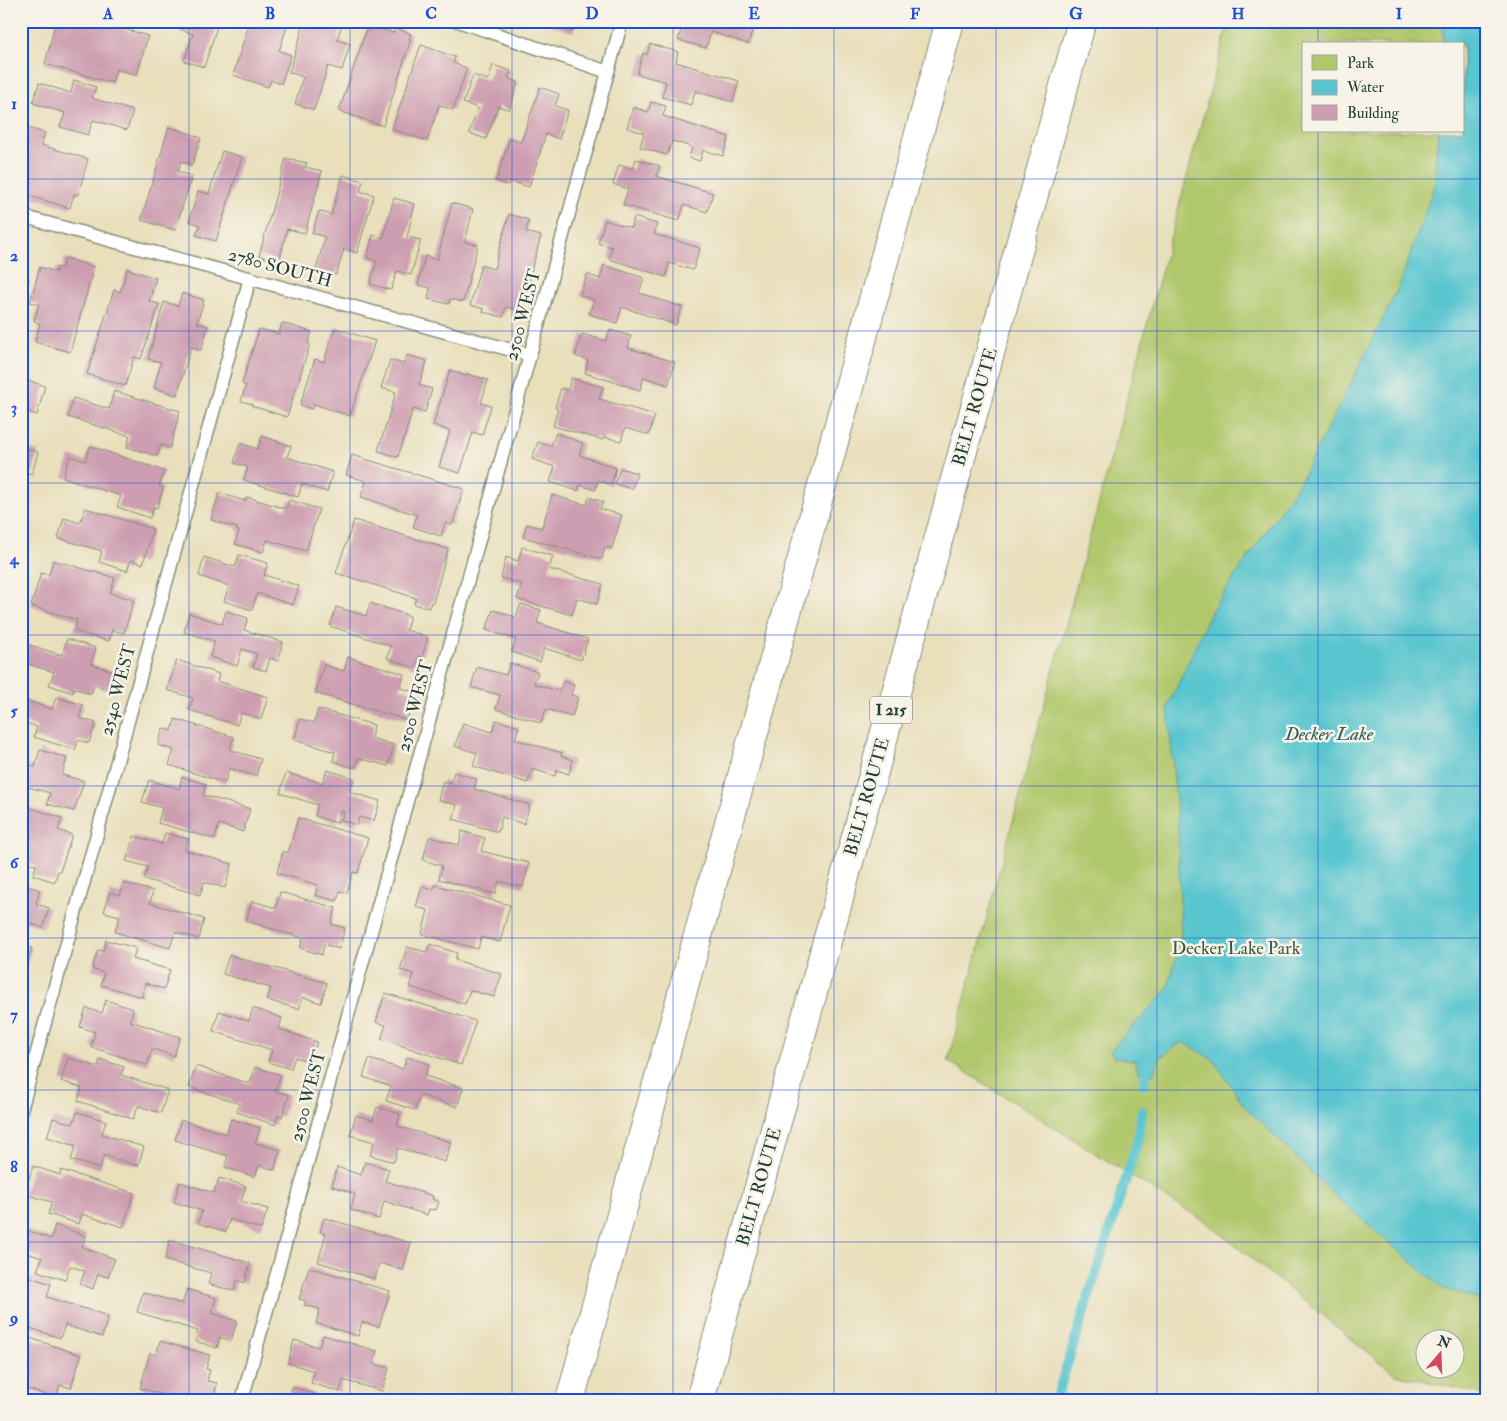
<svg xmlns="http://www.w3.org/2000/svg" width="1507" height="1421" font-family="'IM FELL Double Pica',serif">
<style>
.green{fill:#b1c76c;stroke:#688250;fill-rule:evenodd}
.water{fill:#58c5cf;stroke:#3c8182}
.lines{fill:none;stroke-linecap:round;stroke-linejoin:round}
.stream{stroke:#58c5cf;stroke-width:10}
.building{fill:#cd9eb1}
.service-casing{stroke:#848e78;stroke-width:15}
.motorway-casing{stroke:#848e78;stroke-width:30}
.service{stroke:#fff;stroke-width:12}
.motorway{stroke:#fff;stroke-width:28}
.grid{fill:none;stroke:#1d4ed8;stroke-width:1;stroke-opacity:0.55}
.labels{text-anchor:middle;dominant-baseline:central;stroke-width:5;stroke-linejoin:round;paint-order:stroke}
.shield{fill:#f7f3e8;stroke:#60746a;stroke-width:1}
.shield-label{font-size:16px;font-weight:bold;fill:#1f3d34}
.street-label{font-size:18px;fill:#1f3d34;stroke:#f7f3e8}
.park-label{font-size:18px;fill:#3c593f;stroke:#f7f3e8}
.water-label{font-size:19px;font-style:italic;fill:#2d5f5b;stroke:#f7f3e8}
.neatline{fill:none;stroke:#1d4ed8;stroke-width:2}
.grid-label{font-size:16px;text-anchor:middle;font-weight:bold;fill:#1d4ed8}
</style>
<rect width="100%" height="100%" fill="#f7f3e8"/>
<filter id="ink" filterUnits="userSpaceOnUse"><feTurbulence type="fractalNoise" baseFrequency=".02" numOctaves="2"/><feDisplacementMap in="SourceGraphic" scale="10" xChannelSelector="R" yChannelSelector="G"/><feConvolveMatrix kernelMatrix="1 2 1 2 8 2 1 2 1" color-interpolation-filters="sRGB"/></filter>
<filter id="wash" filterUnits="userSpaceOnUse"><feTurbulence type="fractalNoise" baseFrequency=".0096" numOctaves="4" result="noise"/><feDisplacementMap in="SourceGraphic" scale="20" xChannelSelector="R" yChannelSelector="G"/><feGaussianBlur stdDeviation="1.12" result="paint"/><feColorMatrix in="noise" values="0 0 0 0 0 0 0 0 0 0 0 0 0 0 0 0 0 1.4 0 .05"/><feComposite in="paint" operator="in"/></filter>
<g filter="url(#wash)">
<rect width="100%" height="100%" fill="#e9dfbb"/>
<path class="green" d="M1229,21H1486V1395L1395,1374L1210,1225L948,1061ZM1303,44H1463V131H1303ZM1424,1338H1454V1368H1424Z"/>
<path class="water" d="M1443,21H1486V1302L1442,1288L1335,1196L1245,1107L1214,1060L1183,1042L1160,1057L1153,1074L1138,1073L1136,1060L1114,1058L1110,1051L1167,990L1181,943L1178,826L1168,706L1211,612L1300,482L1354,377L1400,284L1434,187L1438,131H1463V44H1443Z"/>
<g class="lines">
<path class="stream" d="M1144,1085L1146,1074
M1056,1400L1137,1144L1142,1111"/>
</g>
<g id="blocks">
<path class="building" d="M56,21H104L103,23L148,36L137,75L116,69L112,83L45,64Z
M183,21H219L204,67L184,61L193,34L180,29Z
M250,21H289L279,51L291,55L281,84L271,80L268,87L233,75Z
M305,21H343L337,40L350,44L342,70L328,66L314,110L295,104L303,77L289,72Z
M554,21H576L573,32L553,26Z
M675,21H743L754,24L748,44L711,32L706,48L678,40L683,24Z
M368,25L394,33L396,28L411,34L409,39H411L383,126L339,111Z
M650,44L678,52L676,62L739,81L733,102L695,91L691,105L662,97L666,82L637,74L643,53L647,55Z
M421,45L455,57L453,63L467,68L453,110L439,105L427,141L392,129Z
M493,65L511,71L508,78L518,82L509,110L498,106L486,139L469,133L478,108L463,103L473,75L488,80Z
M74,80L96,87L92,98L133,111L127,130L93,120L88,135L60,127L65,113L33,103L39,83L71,93Z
M540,87L559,94L555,106L568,110L559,139L546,134L529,187L510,181L508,185L496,181L510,138L521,142Z
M651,102L666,106L663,116L729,137L723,156L703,150L700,161L689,158L692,147L672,141L667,155L640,147L644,133L627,128L633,107L648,112Z
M169,127L189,133L201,138L192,165L181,161L178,172L192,176L175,230L141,220Z
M28,128L45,133L41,145L88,159L78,195L74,194L70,208L23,194L28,179L21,178V152L25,153L28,145L23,143Z
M222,151L242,157L216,241L196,235L200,225L189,221L198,191L209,194Z
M286,158L307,163L305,167L322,171L305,233L287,229L279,261L259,256Z
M636,159L660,166L656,176L713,193L707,212L684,205L679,221L623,205L628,189L613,184L619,165L633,169Z
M343,175L363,181L360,191L374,195L357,253L344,249L336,275L316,270L325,237L312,233L319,211L331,215Z
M394,198L415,204L407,237L421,240L411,275L397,271L391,290L370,284L377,261L367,258L373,235L383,238Z
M452,203L473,209L465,242L478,245L463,302L450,299L449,304L428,299L430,288L418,285L425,256L437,260Z
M509,214L529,220L526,232L541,236L520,311L506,307L503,317L483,312L484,309L470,305L481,265L494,269Z
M634,217L657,224L654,234L700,248L693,270L669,263L666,277L609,259L612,247L598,243L605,220L631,228Z
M65,258L94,267L70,352L35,342L40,324L34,321L39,304L30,302L40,267L56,272L57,267L62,269Z
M604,265L644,278L639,293L682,307L676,325L622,307L617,323L589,314L594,300L580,295L587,274L600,279Z
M127,269L156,278L149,301L159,304L141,359L134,357L125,386L87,374L114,290L120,292Z
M21,275L29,278L22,304H21Z
M182,293L204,300L197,323L208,326L201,350L191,347L177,395L154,388L161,362L148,359L164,302L178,306Z
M282,323L312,332L308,343L310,344L287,417L252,406V404L241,401L246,385L242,384L259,329L279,334Z
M335,328L375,341L350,416L314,404L312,409L300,405L315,359L324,362Z
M610,330L631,336L628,348L675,362L668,385L644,377L640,390L585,373L588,360L575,356L582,334L606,341Z
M407,355L427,361L419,385L432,389L425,412L413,409L398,457L378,451L396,392L381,388L390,360L404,364Z
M450,370L466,376L467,374L488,380L481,403L491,406L482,435L473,432L460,473L439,467L450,431L433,425Z
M21,378L45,386L37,415L21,410Z
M571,378L603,387L599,399L655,415L649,435L625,428L621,441L604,437L603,440L553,426L558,409L555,408L561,388L568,390Z
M114,391L180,411L170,448L161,445L157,456L127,447L130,436L68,417L73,398L109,409Z
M556,433L583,443L579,455L616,468L611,485L598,480L595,490L580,485L578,491L550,482L555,467L532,459L538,442L551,446Z
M262,436L291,446L287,457L333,472L327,492L302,484L298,497L244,480L248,467L234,463L240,443L258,449Z
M90,446L164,471L159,486L163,488L157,508L154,507L150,518L117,507L121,496L63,477L70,456L85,461Z
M21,447L38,452L32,474L21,471Z
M352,455L464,489L452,525L445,523L441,536L413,527L417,515L361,497L366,481L346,475Z
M620,468L637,473L632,489L615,484Z
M219,493L245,501L247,497L286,509L289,500L319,509L306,551L267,540L263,552L235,544L239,531L236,530L237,528L211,520Z
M552,495L587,505L589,497L603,502L600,509L622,515L612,548L605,547L602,559L523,537L527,524L542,528Z
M85,508L153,529L143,564L131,560L127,571L99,562L102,551L58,538L64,518L80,523Z
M354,520L448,549L433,603L431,602L429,608L414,604L416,598L336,573Z
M522,547L553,556L549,569L603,584L597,604L577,598L572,615L517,599L522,584L501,578L506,557L518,561Z
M239,555L268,563L264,575L299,586L293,605L257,593L252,610L224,601L229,586L199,576L204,557L235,567Z
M53,560L115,578L110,593L134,600L124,633L112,630L109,641L74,631L77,620L31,606L41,573L49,575Z
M370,603L410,616L406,630L428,637L422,657L419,656L415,668L387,658L391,646L330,626L336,607L366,616Z
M521,604L541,610L537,623L588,639L581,660L544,648L540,662L512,652L516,639L486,630L493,610L516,617Z
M226,611L248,618L244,630L283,642L278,661L270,658L266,671L253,667L257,654L242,649L237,666L210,657L215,641L184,632L189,613L222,624Z
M67,639L96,648L91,664L115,672L110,690L94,685L91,694L74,688L73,693L49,685L54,672L21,662V648L23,643L62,655Z
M348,657L404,674L400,688L415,692L407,720L315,693L324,665L344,671Z
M177,660L219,674L217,681L268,697L261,719L241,713L237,725L189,710L193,698L167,690Z
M510,663L538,672L534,684L559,691L563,681L574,685L571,695L578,697L572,717L546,709L541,723L496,709L500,695L471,687L477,667L506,675Z
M56,697L83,705L79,718L96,723L89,743L78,740L75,750L34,737L37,727L21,721V699L52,709Z
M318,709L374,725L371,738L394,745L388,766L358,758L355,768L333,761L335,752L294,740L300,719L314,723Z
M175,719L234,737L230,750L261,759L256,776L229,768L225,783L169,765L174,750L158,745L163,728L172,731Z
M496,720L519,727L515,739L562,753L561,756L573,760L569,774L557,770L555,776L532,769L528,783L473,766L477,753L455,746L463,723L492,732Z
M40,750L67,758L62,775L84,781L74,811L47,804L50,793L21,785V763L35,767Z
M327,770L354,778L350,792L380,801L374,821L359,817L357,825L341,820L344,812L340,811L337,823L315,816L318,805L280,793L286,773L322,783Z
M454,772L477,779L474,789L530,805L524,824L502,817L498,832L453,819L457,805L438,800L443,781L451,783Z
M182,777L206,784L203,795L250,809L243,832L219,824L215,839L158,823L162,808L142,802L149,780L179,789Z
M21,805L62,818L58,830L72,835L60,872L58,871L55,882L33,875L36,865L21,861Z
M298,818L368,838L358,873L353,872L347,893L340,891L337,901L315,895L318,885L277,873L283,851L288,853Z
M462,831L485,838L481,851L529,863L523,887L499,881L495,894L439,879L442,866L423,860L429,837L459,845Z
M165,833L188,839L185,850L232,864L225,888L204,882L200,895L144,879L148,867L126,861L134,836L162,844Z
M124,883L153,891L150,903L204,919L199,939L175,932L170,948L115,932L120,916L104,912L110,892L120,895Z
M21,884L40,890L36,904L49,908L43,928L23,921L21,924Z
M435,885L510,905L500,942L481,937L478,949L422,934L428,910L416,907L422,887L433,890Z
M280,892L336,908L331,924L345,928L339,949L324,944L322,955L300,948L303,938L246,921L252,901L276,908Z
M106,940L136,948L133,959L170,970L164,989L145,983L142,997L101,985L104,973L92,969L98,950L103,951Z
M430,944L457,953L455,960L502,974L494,997L470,990L465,1004L410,987L414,974L400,970L407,947L427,952Z
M21,945L32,948L22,978H21Z
M229,955L327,983L321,1003L303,997L299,1009L267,1000L271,988L223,974Z
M385,993L476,1021L461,1065L381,1039L386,1025L376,1022Z
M106,1000L133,1009L130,1021L180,1037L174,1056L152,1049L147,1065L91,1047L95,1032L80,1027L86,1008L102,1013Z
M253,1008L282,1018L279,1029L317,1042L310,1062L295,1057L291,1069L268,1062L272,1050L213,1031L219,1011L249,1021Z
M407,1057L429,1064L425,1076L463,1088L457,1107L420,1095L415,1110L386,1101L391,1086L363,1077L369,1059L403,1069Z
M68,1058L98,1067L100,1059L124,1067L121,1075L168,1090L161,1113L138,1106L133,1119L78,1101L82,1088L61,1081Z
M196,1066L250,1084L255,1067L281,1075L275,1091L289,1095L282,1117L278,1115L275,1125L237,1112L240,1104L189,1087Z
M377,1107L400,1114L397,1126L451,1142L445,1162L398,1148L394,1162L370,1155L374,1142L350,1135L356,1115L373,1120Z
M77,1112L106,1121L102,1134L144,1147L138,1166L104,1155L100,1169L71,1160L76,1146L47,1137L53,1118L73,1124Z
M231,1119L260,1128L255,1143L280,1150L274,1170L259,1165L255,1177L225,1167L228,1156L175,1140L181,1120L226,1134Z
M365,1162L389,1169L385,1181L433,1196L432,1199L439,1202L436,1210L429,1209L427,1215L384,1201L379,1219L351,1210L355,1194L332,1186L337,1167L361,1175Z
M33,1166L60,1175L61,1170L134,1193L123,1227L82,1214L79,1224L48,1214L52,1202L24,1194Z
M219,1178L246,1186L241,1201L268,1209L261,1229L230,1219L226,1232L198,1223L202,1211L174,1202L180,1182L214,1193Z
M324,1218L411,1243L403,1270L379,1263L375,1279L318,1262L326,1234L320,1232Z
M55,1225L86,1236L82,1247L115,1259L108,1277L98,1274L93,1289L80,1284L85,1271L70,1266L65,1280L37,1271L42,1258L21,1251V1228L51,1239Z
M170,1240L250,1263L245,1283L237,1280L234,1291L208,1284L211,1273L165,1260Z
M309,1267L390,1291L379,1327L362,1322L358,1336L316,1323L320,1309L304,1305L306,1301L299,1299Z
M27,1276L51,1284L47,1297L108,1316L102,1337L65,1325L60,1338L21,1325V1289L23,1290Z
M187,1289L216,1298L212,1313L237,1321L231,1341L220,1337L217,1348L195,1341L198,1331L137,1312L143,1292L182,1304Z
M21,1335L81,1355L71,1388L60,1385L56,1398L21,1387Z
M323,1335L377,1351L373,1364L389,1368L382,1391L343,1380L340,1392L311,1383L314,1371L288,1363L294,1340L319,1347Z
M160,1341L210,1355L206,1369L210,1370L207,1381L217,1383L213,1400H181L140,1388L150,1353L156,1355Z
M292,1387L316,1394L314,1400H273L275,1394L289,1398Z"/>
</g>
</g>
<g filter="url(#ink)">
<use href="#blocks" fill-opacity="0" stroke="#848e78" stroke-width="1"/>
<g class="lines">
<defs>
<path id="service" d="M458,21L608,72
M21,216L530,355
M21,1110L250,278
M242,1400L622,21"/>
<path id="motorway" d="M570,1400L950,21
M700,1400L1082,21"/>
</defs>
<use href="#service" class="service-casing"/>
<use href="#motorway" class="motorway-casing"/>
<use href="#service" class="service"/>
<use href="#motorway" class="motorway"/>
</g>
</g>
<path class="grid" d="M189,21V1400M350,21V1400M512,21V1400M673,21V1400M834,21V1400M996,21V1400M1157,21V1400M1318,21V44M1318,131V1400M21,179H1486M21,331H1486M21,483H1486M21,635H1486M21,786H1486M21,938H1486M21,1090H1486M21,1242H1486"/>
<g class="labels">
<rect class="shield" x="870" y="696.5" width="42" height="27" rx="4"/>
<g class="shield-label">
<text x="891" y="710">I 215</text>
</g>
<g class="street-label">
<text transform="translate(280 268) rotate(15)">2780 SOUTH</text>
<text transform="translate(523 315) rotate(-75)">2500 WEST</text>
<text transform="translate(975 407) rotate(-74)">BELT ROUTE</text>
<text transform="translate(118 690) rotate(-75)">2540 WEST</text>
<text transform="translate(415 706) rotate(-75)">2500 WEST</text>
<text transform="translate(867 797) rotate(-74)">BELT ROUTE</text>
<text transform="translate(308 1096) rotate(-75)">2500 WEST</text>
<text transform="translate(759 1187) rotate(-74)">BELT ROUTE</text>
</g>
<g class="park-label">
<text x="1236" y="948">Decker Lake Park</text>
</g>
<g class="water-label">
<text x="1329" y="734">Decker Lake</text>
</g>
</g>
<rect width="1507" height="1421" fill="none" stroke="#f7f3e8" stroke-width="55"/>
<rect x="1302" y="42" width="162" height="90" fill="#f7f3e8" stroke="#a1aaa0"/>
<rect x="1312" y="55" width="25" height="15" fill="#b1c76c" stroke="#a1aaa0"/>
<text x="1347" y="68" font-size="15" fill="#1f3d34">Park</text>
<rect x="1312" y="80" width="25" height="15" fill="#58c5cf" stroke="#a1aaa0"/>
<text x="1347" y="92" font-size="15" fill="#1f3d34">Water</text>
<rect x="1312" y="105" width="25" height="15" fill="#cd9eb1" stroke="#a1aaa0"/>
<text x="1347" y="118" font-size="15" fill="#1f3d34">Building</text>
<g transform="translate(1440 1354) rotate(19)"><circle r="24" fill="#f7f3e8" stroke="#a1aaa0"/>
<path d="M0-4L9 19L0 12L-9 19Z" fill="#d1495b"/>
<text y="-8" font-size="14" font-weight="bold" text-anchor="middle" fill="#1f3d34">N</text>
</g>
<rect x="28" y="28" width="1452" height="1366" class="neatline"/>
<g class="grid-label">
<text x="108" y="19">A</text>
<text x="270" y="19">B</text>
<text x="431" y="19">C</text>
<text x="592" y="19">D</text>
<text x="754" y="19">E</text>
<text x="915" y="19">F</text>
<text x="1076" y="19">G</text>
<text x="1238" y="19">H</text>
<text x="1399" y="19">I</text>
<text x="14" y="109">1</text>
<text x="14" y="261">2</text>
<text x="14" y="413">3</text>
<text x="14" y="564">4</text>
<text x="14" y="716">5</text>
<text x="14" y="868">6</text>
<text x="14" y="1020">7</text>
<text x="14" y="1172">8</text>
<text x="14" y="1323">9</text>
</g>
</svg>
